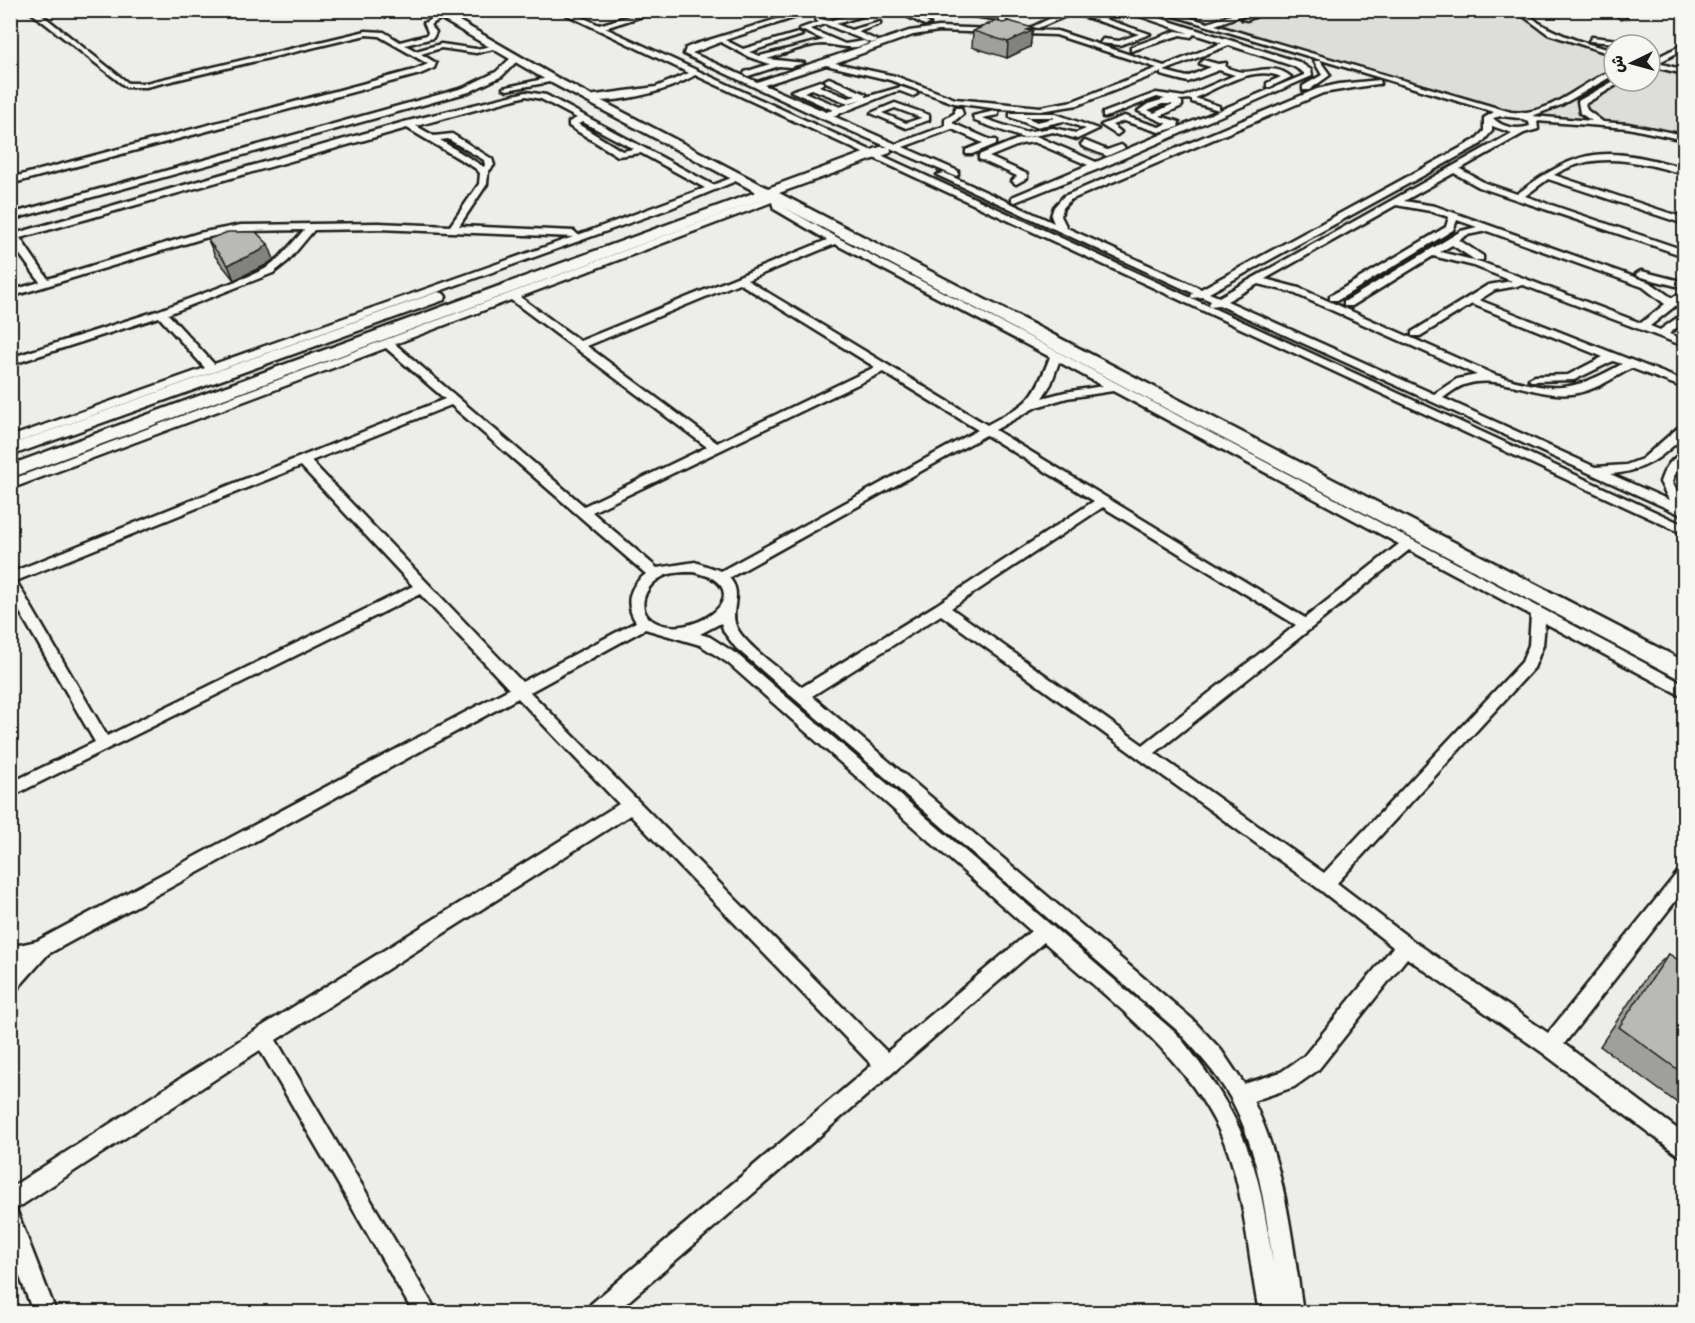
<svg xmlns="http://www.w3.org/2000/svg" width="1695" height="1323" font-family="Itim,'Playpen Sans Arabic',sans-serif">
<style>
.built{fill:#ddddda}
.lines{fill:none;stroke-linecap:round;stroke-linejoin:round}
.street-casing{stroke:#1c1c1c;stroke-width:5}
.secondary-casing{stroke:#1c1c1c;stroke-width:5}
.street{fill:#f6f6f2;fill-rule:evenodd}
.secondary{fill:#f6f6f2;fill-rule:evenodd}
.wall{fill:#9f9f9d;stroke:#1c1c1c;stroke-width:1.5}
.shaded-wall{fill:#82827f;stroke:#1c1c1c;stroke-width:1.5}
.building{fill:#b9b9b6;stroke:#1c1c1c;stroke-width:1.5}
</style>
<rect width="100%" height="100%" fill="#edede9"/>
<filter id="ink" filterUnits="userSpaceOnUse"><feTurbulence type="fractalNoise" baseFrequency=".0167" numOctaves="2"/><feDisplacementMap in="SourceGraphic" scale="12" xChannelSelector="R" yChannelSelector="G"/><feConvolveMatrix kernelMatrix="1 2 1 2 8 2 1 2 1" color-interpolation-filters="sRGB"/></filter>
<g filter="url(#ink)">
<path class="built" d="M1153,11H1525L1554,30L1584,42L1614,51V81H1650V61L1684,70V140L1606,127L1530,126L1356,71Z"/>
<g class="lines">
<defs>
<path id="street" d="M28,10H36L128,83H146L366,31L384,32L400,42L427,35L428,32L424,23L442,14L444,17L430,25L436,32L433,38L405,45L416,51L441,44L476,49L498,45L502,47L476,53L441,48L421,54L436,63L434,68L420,74L10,184V178L414,70L428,64L379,36L366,35L146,87H126Z
M557,10H567L599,25L649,10H661L605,28L1684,525V534L695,75C668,92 617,104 585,100V96H588L656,87L689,73Z
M806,10H818L725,40L743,49L798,33L802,35L749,52L760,56L824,40L799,29L819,22L816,20V18L829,21L868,10H881L836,24L851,30L880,22V24L858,32L878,41L871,43L825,24L810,29L845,44L864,41L868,43C853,52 838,44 822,44C804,45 784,54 767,59L804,63L790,67L779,66L748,76L744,74L745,72L770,64L749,57L721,42L692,53L757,82L909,31L939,27L1057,31L1164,66L1222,43L1194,34L1191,37L1180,35L1131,51V47L1176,31L1189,33L1122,10H1134L1299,62L1311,70L1312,76L1101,168L1015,202L1012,201V197L1088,165L1034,142L1021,144L989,157L1027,174V178L1016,184L1012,181L1017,176L979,159V155L1016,140L1036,136L1096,162L1304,75V73L1293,66L1229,45L1164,71L1187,77L1211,67L1200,64L1203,60L1218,64L1226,63L1225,67C1231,69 1238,72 1244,72C1261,71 1276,64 1291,77L1270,87H1267V83L1281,77C1255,64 1219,87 1195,98L1219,106V110L1192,102V99L1178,100L1182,102V106L1160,116L1179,122L1178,127L1159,132L1124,121L1112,125L1121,132L1117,135L1101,125L1124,116L1159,127L1167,124L1138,111L1148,104L1165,99L1157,97L1106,117H1103V113L1156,93L1184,97L1235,75L1219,70L1188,82L1161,75V72L1078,105L1040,111L999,109L954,103L890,80L826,65L764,85L826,112L833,110L791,91L820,81L824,83L819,86L848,98L856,96L826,82L825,80L829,78L866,94V97L901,87L916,92L917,94L913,96L900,91L894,92L833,116L896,144L945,126V119L955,113V108H961L963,114L952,123L991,140H996V144L972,154H966V150L983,143L952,129L903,147L958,171V175L955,176L821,118L684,54L686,48L693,45ZM939,31L1056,35L1157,68L1073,101L1040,107L955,99L895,76L835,63L913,35ZM812,89L848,103L862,99L840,107L804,92ZM1162,104H1173L1154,113L1148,110Z
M894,10H904L930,24L925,25Z
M933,10H1024L1003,16L1006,18V25L1003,27L987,25L1000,23V20L966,15L935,14L932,12Z
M1068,10H1078L1150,34L1120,45L1100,43L1103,39L1119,41L1139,34L1073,13L1038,28L1032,27Z
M1245,10H1256L1215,25L1511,112C1551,117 1580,82 1614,70V75L1561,105L1532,116L1592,121L1580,113L1578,101L1614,81H1623L1585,104L1587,110L1603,122L1628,124L1684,135V140L1628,128L1537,121L1538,129L1524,133L1460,169L1485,183L1517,194C1582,145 1607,147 1684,168V174C1640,162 1596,149 1554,175L1684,218V224L1548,179L1525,196L1684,250V256L1479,187L1454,173L1404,201L1435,206L1651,283L1672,298L1684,291V299L1650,326L1660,330L1684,313V321L1669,334L1684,339V346L1523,285L1495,290L1479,300L1684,381V388L1631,368C1612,379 1594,391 1572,394C1536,398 1502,374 1467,384C1458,386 1450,393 1443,398L1595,467L1626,465L1642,459L1680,426H1684V435C1662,458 1643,472 1610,474L1669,500L1660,482C1664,470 1671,457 1684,453V463L1676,471L1672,482L1684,505V516L1219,305L1210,306L1209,304L1211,301L1202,297L1192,298L1191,296L1193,293L937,175L944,173L1054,223L1051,216L1054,207L1064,196L1317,89L1339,84L1380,80V84H1377L1323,93L1070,200L1063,208L1061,216L1067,228L1201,289L1475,140L1484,131V118L1494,112L1168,14L1171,12L1208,23ZM1501,116L1519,118L1529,122L1530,126C1517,130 1503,128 1493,118ZM1492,126L1512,133L1219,297L1209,293L1481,144L1492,131ZM1396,205L1430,211L1449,217L1446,227L1330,296V300H1338L1453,230L1457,220L1477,227L1461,231L1344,302V306H1352L1433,256L1474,266L1512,281L1488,285L1412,332V336H1420L1472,304L1603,357L1568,375L1535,376L1529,379L1531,381L1574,380L1613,361L1622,364C1569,394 1552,392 1495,375L1299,288L1265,279ZM1487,231L1643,287L1665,304L1641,323L1481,262L1440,252L1452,245L1475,260H1483V256L1459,240L1467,235ZM1258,284L1291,292L1477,375L1457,379L1434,394L1227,301Z
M1262,10H1273L1247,20L1242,19Z
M1515,10C1525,10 1531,17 1539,23C1562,37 1588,44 1614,51V55L1548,34Z
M1611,10H1619L1626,17L1621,18Z
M1592,37L1645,43L1649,45L1589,41Z
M1684,44V49L1658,63L1684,70V74L1650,66V61Z
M513,56L520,58L502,76L469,92L10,220V214L463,88L496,72Z
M1314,61H1320L1330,75L1309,90H1303V86L1322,75Z
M552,77L556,79L555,81L507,90L503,88Z
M526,92L546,95L713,185L739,175L743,178L671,208L10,445V437L205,368L159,317L10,365V358L157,311L247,277L265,269L280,257L304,230L241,231L204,238L10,297V291L40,282L10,241V235L404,122ZM526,96L541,99L577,118L569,122V126L618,156L641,153L705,188L578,235L574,231L459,226L487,184L488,172L494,165L492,159L452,134L434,136L416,126ZM583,122L634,149L622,151L578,124ZM407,128L475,168L480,173L479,184L450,226L378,223L241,225L199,233L48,279L20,238ZM448,139L484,160L485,165L484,167L440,140ZM378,229L573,237L214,364L168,314L273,273L288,261L314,230Z
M895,103L929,115V120L906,128L871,113ZM895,108L922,118H921L906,123L882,113Z
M995,111H998V115L982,118L1024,132L1053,128L1076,133L1086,129L1064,121L1036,127L1010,117V113H1053L1098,129L1077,139L1053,132L1023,138L975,121L973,116ZM1025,117H1052L1055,118L1037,122Z
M1085,141L1107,150L1121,145L1125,148L1107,156L1082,146L1081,144Z
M773,195H779L782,206L838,238L1060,353L1684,684V697L1545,623L1543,645L1534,668L1337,883L1412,940L1548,1033L1678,872L1684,870V890L1564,1044L1684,1134V1157L1677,1154L1543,1053L1407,958L1318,1070L1294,1087L1253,1101C1286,1167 1292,1241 1303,1312H1259C1249,1262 1246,1209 1231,1160C1200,1065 1116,1006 1044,942L616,1312H588L591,1304L872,1065L630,815L276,1040L437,1312H413L260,1050L16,1209L56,1312H33L10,1250V1188L256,1030L619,804L518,698L48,954L17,989L10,992V969L16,963L10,964V947L37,941L509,689L420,594L10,797V783L95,742L10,595V573L445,399L386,348L10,489V480ZM772,202L774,209L827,240L580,341L520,297ZM835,244L1050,357C1032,403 1029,402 987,425L747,280ZM739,283L875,367L717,443L587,346ZM511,300L707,447L584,506L395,344ZM1059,362L1103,386L1065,392L1042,398L1051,384ZM883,372L978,430L721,571L695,562L657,568L592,512ZM1113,391L1399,544L1305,618L995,430L1036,407L1067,398ZM451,405L646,574C629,586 624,604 636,622L522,682L311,461ZM986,435L1094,501L936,605L802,687C786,674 743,644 736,626C729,609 744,593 729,578ZM301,466L413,586L107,736L16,581ZM1103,507L1296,625L1143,745L951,608ZM1409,550L1531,615L1529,645L1522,662L1324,873L1155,753ZM694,572C699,574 707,575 712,578C749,600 691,638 657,623C634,613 643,586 662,577C671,572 683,572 694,572ZM941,615L1319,889L1393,947L1304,1056L1281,1072L1244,1084L1221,1050L1192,1019L812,696ZM721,623L724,632L736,648L1178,1031C1197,1052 1216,1073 1230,1097C1258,1148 1265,1207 1273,1263C1267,1230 1263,1196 1253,1164C1238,1115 1209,1073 1177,1034L738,655L710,637L700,634ZM645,629L700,645L728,663L1031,931L887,1052L530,692Z
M1641,271L1684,282V288L1637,276L1636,274Z"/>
<path id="secondary" d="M426,10H440L556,77L768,188L880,147H890L891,150L890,153L779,193L1684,661V679L1676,677L766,198L10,478V465L756,192L548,81Z
M438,292L444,294L446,297L444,300L10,456V445Z"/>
</defs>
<use href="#street" class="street-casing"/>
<use href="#secondary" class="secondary-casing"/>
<use href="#street" class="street"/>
<use href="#secondary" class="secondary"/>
</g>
<path class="wall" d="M1003,23L1031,43L1030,47L1007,58L972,47L973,31Z
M209,242L274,259L266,265L234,280L215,256Z
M1669,954L1684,964V1108L1600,1046L1649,973Z"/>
<path class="shaded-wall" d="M1033,28L1030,47L1007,58L1008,42Z
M268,244L274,259L266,265L234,280L228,265Z"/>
<path class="building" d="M996,21L1003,23L1009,21L1033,28L1027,30L1032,31L1008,42L973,31Z
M228,232H256L268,244L260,251L228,265L209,242V239Z
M1669,954L1684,964V1074L1619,1027Z"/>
</g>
<rect width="1695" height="1323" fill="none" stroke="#f6f6f2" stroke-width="36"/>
<rect x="18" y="18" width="1659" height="1287" fill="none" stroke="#1c1c1c" stroke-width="2" filter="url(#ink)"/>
<g transform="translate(1632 63) rotate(265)"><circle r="28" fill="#f6f6f2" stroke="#9f9f9c" stroke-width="1.5"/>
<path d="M0-4.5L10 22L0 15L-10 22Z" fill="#1c1c1c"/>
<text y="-9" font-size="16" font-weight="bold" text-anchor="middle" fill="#1c1c1c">ش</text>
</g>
</svg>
